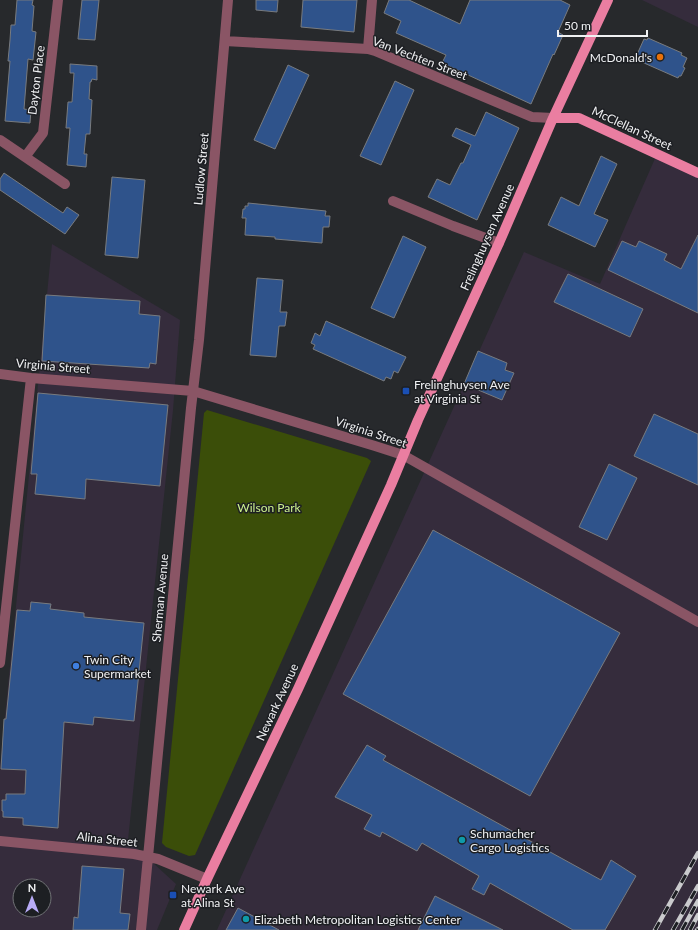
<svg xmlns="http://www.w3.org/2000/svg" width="698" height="930" font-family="Lato,sans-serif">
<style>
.industrial{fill:#352c3c;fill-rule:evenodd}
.green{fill:#3b4e09}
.building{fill:#2f538b;stroke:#787b7f}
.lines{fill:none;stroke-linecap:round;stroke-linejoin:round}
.minor{stroke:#8a5565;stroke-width:10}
.major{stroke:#ea7ea1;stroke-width:10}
.rail-casing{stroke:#cacbcd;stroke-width:4.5}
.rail{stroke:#1d1f23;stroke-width:3;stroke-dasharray:9;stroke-linecap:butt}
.food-dot{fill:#e8710a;stroke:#1d1f23;stroke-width:1.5}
.transit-dot{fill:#1a4fb4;stroke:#1d1f23;stroke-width:1.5}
.shop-dot{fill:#3f7fe0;stroke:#1d1f23;stroke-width:1.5}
.culture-dot{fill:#0f9aa8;stroke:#1d1f23;stroke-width:1.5}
.labels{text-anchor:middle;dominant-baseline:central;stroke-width:3;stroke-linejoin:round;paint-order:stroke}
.poi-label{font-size:12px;fill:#f0f1f3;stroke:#1d1f23;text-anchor:start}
.street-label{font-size:12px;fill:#f0f1f3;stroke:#1d1f23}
.park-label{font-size:12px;fill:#cdf18d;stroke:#1d1f23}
</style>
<rect width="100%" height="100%" fill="#27292c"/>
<path class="industrial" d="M642,0H698V27Z
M657,154L698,171V930H217L524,252L600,284Z
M52,244L180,320L173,410L128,840L176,884L157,930H0V767ZM20,886H44V910H20Z"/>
<path class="green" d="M207,410L367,458L371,461L195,855L189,856L166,847L162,843L204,413Z"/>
<path class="building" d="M17,0H33L32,5L34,6L32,31L36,32L33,60L28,59L24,109L31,110L30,123L5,121L10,61H8L10,40L11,25H15Z
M82,0H99L95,40L78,39Z
M256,0H278L277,12L256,10Z
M303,0H357L354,32L301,27Z
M389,0H409L460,24L470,0H560L570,5L558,32L563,35L554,55L553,54L531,104L442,63L446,55L396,33L401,21L384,13Z
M648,38L682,53L681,55L687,58L683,67L685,68L681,76H679L678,78L635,59L644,39L647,40Z
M70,64L97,66V80L92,79L91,82H90L89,99L92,100L90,134H86L84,154H87L86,167L67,165L70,128H66L68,102H72L74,73H70Z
M288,65L309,75L275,149L254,140Z
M395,81L414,90L381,165L360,156Z
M486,112L519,128L477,220L428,197L437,179L450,185L461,163H463L471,145L452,136L456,128L475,136Z
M601,156L617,164L594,214L608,220L595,247L548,225L561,197L579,206Z
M4,173L63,213L67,207L79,215L65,234L0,190V179Z
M112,177L145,180L138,258L105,255Z
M248,203L326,211L325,216H330L329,227H323L322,243L275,239V237L245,235L246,218H242L243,209H245V206H248Z
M698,235V313L608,270L622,241L636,247L639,241L667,254L664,260L681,269Z
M403,236L426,247L394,318L371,308Z
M568,274L643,309L630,337L554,302Z
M257,278L283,280L280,312H287L285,326H279L276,357L250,355Z
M46,295L140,301L139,314L160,316L156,364L150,363L149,368L42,361Z
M326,321L406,357L398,373L394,371L391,379L386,377L384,381L313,349L315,345L311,343L315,333L320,336Z
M478,351L507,363L505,370L514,373L502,400L464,384Z
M38,393L168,405L160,486L86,479L85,499L35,494L37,474H31Z
M654,414L698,434V485L634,456Z
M609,464L637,478L607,540L579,527Z
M433,530L620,633L530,796L343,694Z
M31,602L51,604L50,609L84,613V617L144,623L134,721L94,717L93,725L64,722L58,828L23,825V818L3,817V811H2V800H6V794H25L26,770L1,769L4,719H6L17,610L30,611Z
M367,745L386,756L383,760L601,880L611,860L636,876L605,930H573L490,883L484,895L472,889L479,876L422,843L417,851L382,832L380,837L364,829L372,815L335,797Z
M82,866L124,869L120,913L130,914L128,930H73L74,917L78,918Z
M435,896L503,930H418Z
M238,908L279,930H226Z"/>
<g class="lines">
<path class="minor" d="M225,41L368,49L375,51L532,117L553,118
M368,49L372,0
M0,140L65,184
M25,157L43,133L58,0
M393,201L453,226L499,243
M0,374L31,378L193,391L375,446L403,455L698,622
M0,663L31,378
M0,841L134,854L158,859L207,879
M141,930L191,408L199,340L228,0"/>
<path class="major" d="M553,118H579L698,173
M184,930L207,879L298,689L391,485L418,420L499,243L553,118L608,0"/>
<defs>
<path id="rail" d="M655,930L698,853
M673,930L698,886
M682,930L698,901
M690,930L698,915
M697,930L698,929"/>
</defs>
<use href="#rail" class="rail-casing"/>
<use href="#rail" class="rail"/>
</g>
<circle class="food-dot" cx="660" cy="57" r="4"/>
<g class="transit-dot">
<rect x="402" y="387" width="8" height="8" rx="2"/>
<rect x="169" y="891" width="8" height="8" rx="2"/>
</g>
<circle class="shop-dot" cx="76" cy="666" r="4"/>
<g class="culture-dot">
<circle cx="462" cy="840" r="4"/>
<circle cx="246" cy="919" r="4"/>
</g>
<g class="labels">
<g class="poi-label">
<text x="652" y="57" text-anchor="end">McDonald's</text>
<text x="414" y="384">Frelinghuysen Ave<tspan x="414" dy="14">at Virginia St</tspan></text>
<text x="84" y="659">Twin City<tspan x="84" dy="14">Supermarket</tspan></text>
<text x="470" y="833">Schumacher<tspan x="470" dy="14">Cargo Logistics</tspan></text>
<text x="181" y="888">Newark Ave<tspan x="181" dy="14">at Alina St</tspan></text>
<text x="254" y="919">Elizabeth Metropolitan Logistics Center</text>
</g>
<g class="street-label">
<text transform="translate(420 58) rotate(21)">Van Vechten Street</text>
<text transform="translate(36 80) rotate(-83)">Dayton Place</text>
<text transform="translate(632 128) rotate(25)">McClellan Street</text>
<text transform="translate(201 169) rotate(-85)">Ludlow Street</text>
<text transform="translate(487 237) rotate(-66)">Frelinghuysen Avenue</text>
<text transform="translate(53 366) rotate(5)">Virginia Street</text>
<text transform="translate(371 432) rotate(18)">Virginia Street</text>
<text transform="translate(160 598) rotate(-85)">Sherman Avenue</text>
<text transform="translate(277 702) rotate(-65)">Newark Avenue</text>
<text transform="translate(107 839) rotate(6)">Alina Street</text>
</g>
<g class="park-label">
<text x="269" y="507">Wilson Park</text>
</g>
</g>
<g transform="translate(32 898)"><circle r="19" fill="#1d1f23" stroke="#717376"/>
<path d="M0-3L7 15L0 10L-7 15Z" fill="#b8abf7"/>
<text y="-6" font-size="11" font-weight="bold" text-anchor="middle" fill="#f0f1f3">N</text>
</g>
<path d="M558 30v6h89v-6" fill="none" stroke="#f0f1f3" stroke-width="2"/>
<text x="564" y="30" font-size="12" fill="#f0f1f3" stroke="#1d1f23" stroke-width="3" paint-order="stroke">50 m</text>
</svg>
